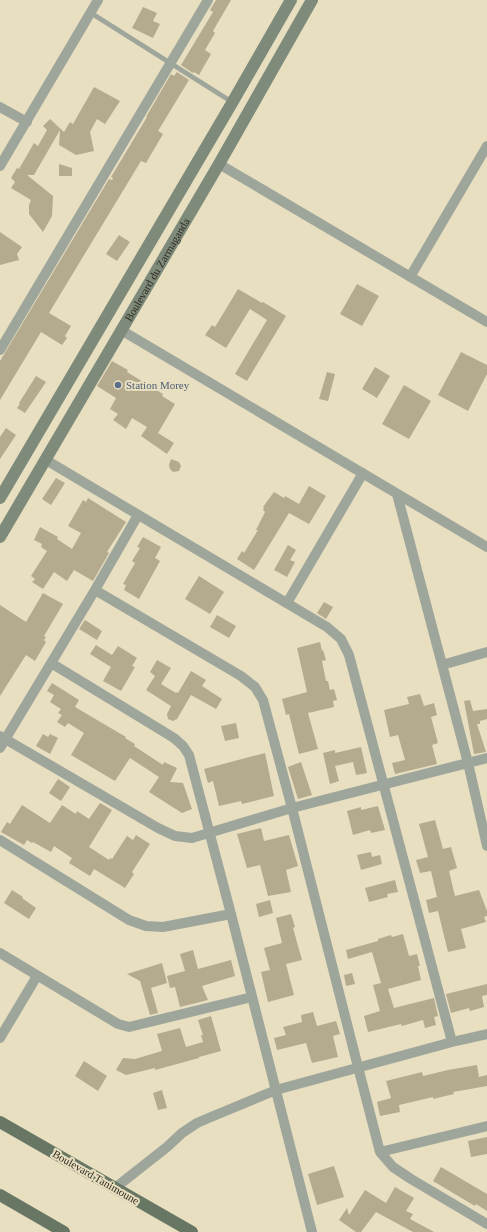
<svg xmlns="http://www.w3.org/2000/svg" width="487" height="1232" font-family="Georgia,serif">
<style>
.building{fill:#b4aa8e}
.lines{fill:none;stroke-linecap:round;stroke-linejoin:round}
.service{stroke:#9ea69b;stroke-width:5}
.minor{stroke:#9ea69b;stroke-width:10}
.secondary{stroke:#7e8b7b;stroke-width:12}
.primary{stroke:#687764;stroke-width:12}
.service-dot{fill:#5c6f8a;stroke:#e8dec0;stroke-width:1.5}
.labels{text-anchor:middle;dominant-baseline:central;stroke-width:4;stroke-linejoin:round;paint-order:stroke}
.street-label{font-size:11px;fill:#302c21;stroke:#e8dec0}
.service-label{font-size:11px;fill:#4e5e75;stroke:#e8dec0;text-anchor:start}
</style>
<rect width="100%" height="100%" fill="#e8dec0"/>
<path class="building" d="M216,0H231L213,31L215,33L205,50L211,54L199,75L194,72L193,73L181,65L213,12L210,10Z
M143,7L157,13L153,21L160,24L153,38L132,28Z
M177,72L189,80L158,131L163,134L146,163L141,161L49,313L71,326L65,336L67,338L62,345L41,332L0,400V361L109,179L112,180L113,178L111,177L147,117H146L171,74L174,76Z
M94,87L120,101L105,124L97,119L90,132L94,151L76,155L59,145L60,130L34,175H27L53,196L52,216L43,232L29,214V205L31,200L11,188L15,182L11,178L17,168L19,169L34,143L38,146L47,130L43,126L50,119L64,132L70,122L73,124Z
M59,164L72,168V176H59Z
M0,232L22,247L17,254L19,260L0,265Z
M119,235L130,242L117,261L106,254Z
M357,284L379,296L362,326L340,314Z
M238,289L262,303L263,302L286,316L247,381L235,374L267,320L250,309L226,348L205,335L212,325L215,327Z
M461,352L487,365V374L468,411L438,395Z
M112,361L128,370L127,372L163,394L162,396L175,404L158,433L174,443L167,454L141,436L147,427L132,418L126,429L113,420L118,414L110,409L116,398L97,386Z
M375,367L390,376L377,398L362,389Z
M327,372L335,374L328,401L319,399Z
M36,376L46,382L25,413L17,408L20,404L19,403Z
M404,385L431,401L409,439L382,424Z
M6,428L16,435L0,459V437Z
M171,459L179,462L181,466L179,471L173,472L170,469L169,465Z
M56,478L65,483L51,505L42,499Z
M309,486L326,496L309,524L289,513L254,570L237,559L242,551L244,553L258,530H256L265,512L263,510L264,508L263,507L274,492L284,498L285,496L299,504Z
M88,498L126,522L107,552L109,553L93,581L74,570L67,581L54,572L43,589L32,582L35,579L31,576L47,551L41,547L42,544L34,540L40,527L58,537L57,539L72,549L81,533L68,526L83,500L86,502Z
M143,537L161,547L155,558L160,561L139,599L124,590L126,585L123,584L135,563L132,561L140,548L137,547Z
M288,545L296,550L290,560L295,562L287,577L274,570Z
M199,576L224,592L210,614L185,599Z
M43,593L63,604L44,636L46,637L44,640L46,642L35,661L26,655L0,696V605L26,622Z
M324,602L333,607L326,619L317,613Z
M217,615L236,626L229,638L210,627Z
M85,620L102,631L97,640L79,629Z
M320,642L322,651L323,650L326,660L322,661L326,681H328L330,690L334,689L337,700L333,701L334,707L308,713L318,749L299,754L289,714L286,715L282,699L307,692L297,648Z
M96,645L112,655L118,646L137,658L132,666L135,667L121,691L103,681L111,667L90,654Z
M157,660L171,668L161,684L176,693L177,692L178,693L191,671L206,680L202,686L222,699L216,709L191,695L177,719L173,721L168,719L167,714L171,706L146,690L155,676L150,672Z
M52,683L79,700L75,707L126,737L125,738L135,744L134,746L163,765L164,762L177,768L170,782L183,783L192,809L182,813L149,792L159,777L130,758L115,781L71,755L84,733L68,723L65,727L57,722L62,715L58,713L61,709L50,702L54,695L47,691Z
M420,694L424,706L434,703L437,715L431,717L438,743L432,745L437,764L395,774L392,763L405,760L398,735L390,737L384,710L409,704L407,697Z
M470,700L473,711L487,709V719L480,721V724H477L486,752L474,754L464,701Z
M236,723L239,738L225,741L221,726Z
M43,734L48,737L50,734L58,738L50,754L36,746Z
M361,747L367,773L356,775L353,762L335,766L339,781L330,784L323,753L335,750V753Z
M265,753L274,796L242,804L241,801L219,806L213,781L208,783L204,769Z
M301,762L312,795L298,799L288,767Z
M58,779L70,787L61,801L49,793Z
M100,803L112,810L89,847L109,860L110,858L112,859L127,836L133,840L136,835L150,844L132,872L134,874L125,888L94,869L90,876L69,863L72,858L54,846L51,852L33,842L32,843L27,840L24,845L1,832L7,822L10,824L22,805L50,823L62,805L76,814L77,811L89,819Z
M378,806L385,830L371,833L370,830L353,835L347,811L361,807V810Z
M435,820L443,849L451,847L457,868L449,871L455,896L479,890L487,911V916L484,917L486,922L461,929L466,948L448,952L438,911L429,913L426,900L437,897L431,871L420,873L416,860L428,857L419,824Z
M261,828L264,841L289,835L298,866L286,870L291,892L268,896L260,865L247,868L237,834Z
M371,852L372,857L380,855L382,864L361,870L357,855Z
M395,880L398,892L387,894L388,897L369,902L365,888Z
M12,890L23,897L22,898L36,908L29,919L4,903Z
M270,900L273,913L259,917L256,904Z
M291,914L295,927L293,928L302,960L286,964L294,995L268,1002L261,972L270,970L264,948L282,943L276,918Z
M403,934L409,956L417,954L420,966H418L421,980L388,989L394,1008L434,998L438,1016L434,1017L436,1025L425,1028L423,1020L402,1026L401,1024L368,1032L364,1016L380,1011L373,985L381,983L372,952L348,959L346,950L378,941V939L391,935L392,937Z
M193,950L198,969L231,960L235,976L202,986L208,1000L180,1007L175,987L170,988L167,976L185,971L180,954Z
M162,963L167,983L151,988L158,1013L150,1015L140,981L127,974Z
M352,973L355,984L346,986L344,975Z
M487,984V995L482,996L484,1007L470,1011L469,1008L451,1013L446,994Z
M313,1012L317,1026L336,1021L340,1034L333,1036L338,1057L312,1063L306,1043L277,1050L274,1038L286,1035L283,1027L302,1022L301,1015Z
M211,1016L221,1051L199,1057V1058L155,1070V1068L126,1075L116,1070L123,1058L135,1059L162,1051L157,1034L180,1028L186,1047L203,1042L201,1035H203L198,1020Z
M84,1061L107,1076L98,1091L75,1076Z
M477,1065L479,1077L487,1075V1086L453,1092L454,1094L433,1099V1097L399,1105L400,1112L380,1116L377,1102L391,1098L386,1081L422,1072L423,1076L448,1070Z
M162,1090L167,1108L158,1110L153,1093Z
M487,1137V1154L471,1157L468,1141Z
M334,1166L344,1197L317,1205L308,1174Z
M441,1167L487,1194V1211L476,1204L475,1206L433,1181Z
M395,1187L414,1198L406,1211L413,1214L410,1219L434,1232H413L376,1212L361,1232H356L339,1220L347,1208L349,1215L365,1190L386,1203Z"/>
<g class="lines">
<path class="service" d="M91,13L232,102"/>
<path class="minor" d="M0,107L27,122
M219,164L487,322
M0,166L98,0
M410,277L487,146
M121,330L487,547
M0,350L208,0
M46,460L327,627L341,639L349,655L452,1042
M397,494L468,763L487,846
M95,590L241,676L255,687L263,700L292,808L358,1067L380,1152L393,1167L411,1179L487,1224
M287,603L363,473
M51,663L174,738L183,746L189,755L231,914L312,1232
M442,665L487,652
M0,736L158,828L175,836L192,838L292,808L487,758
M0,748L95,590L138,515
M0,840L129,920L146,926L163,927L231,914
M0,953L118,1024L129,1027L252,997
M0,1038L37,976
M380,1152L487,1126
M115,1188L167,1147L182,1133L197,1123L211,1117L276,1090L452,1042L487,1034"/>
<g class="secondary">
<path d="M0,498L232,103L291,0"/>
<path id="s1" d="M0,537L219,164L312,0"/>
</g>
<path class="primary" d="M0,1122L192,1232
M0,1195L64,1232"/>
</g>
<circle class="service-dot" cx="118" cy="385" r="4"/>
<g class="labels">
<g class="street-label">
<text stroke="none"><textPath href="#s1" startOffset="310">Boulevard du Zarmaganda</textPath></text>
<text transform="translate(96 1177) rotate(30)">Boulevard Tanimoune</text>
</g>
<g class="service-label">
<text x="126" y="385">Station Morey</text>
</g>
</g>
</svg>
